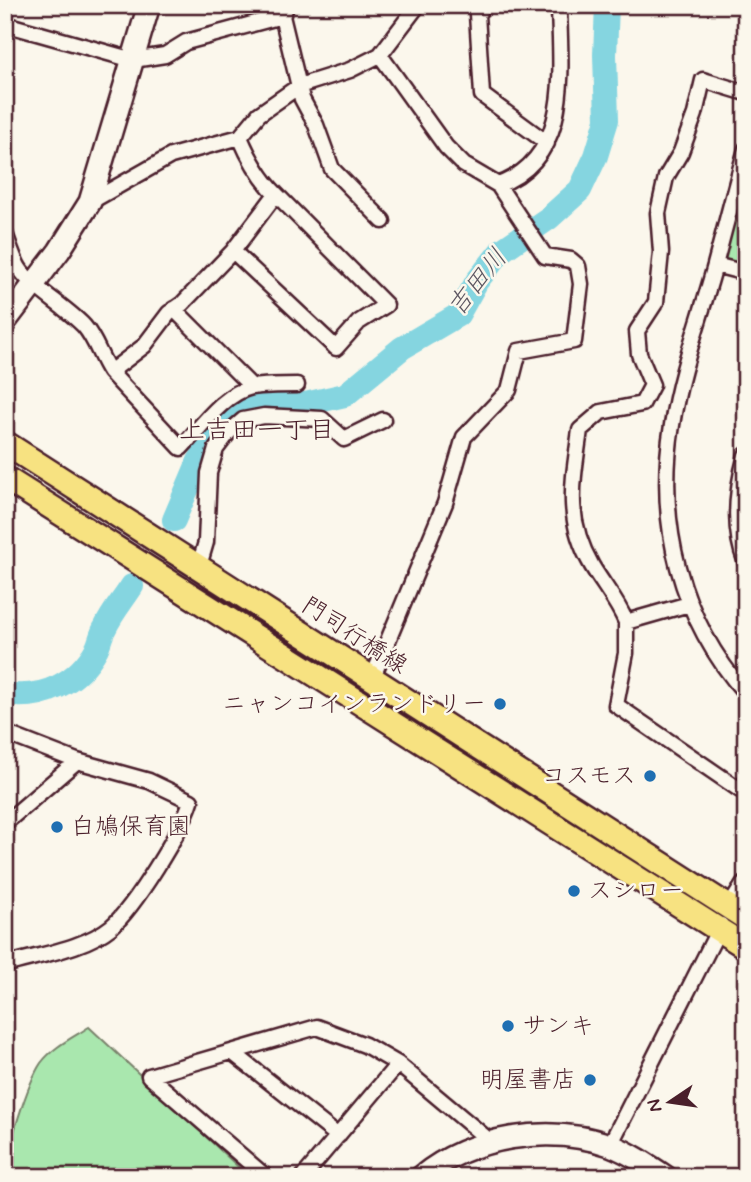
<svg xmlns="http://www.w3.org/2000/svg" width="751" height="1182" font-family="Mynerve,'Klee One',sans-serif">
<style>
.green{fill:#a9e7ae;stroke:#7a836c;stroke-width:2}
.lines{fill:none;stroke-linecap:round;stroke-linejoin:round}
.river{stroke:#85d5e0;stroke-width:24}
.street-casing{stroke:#4a1f2b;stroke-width:19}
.secondary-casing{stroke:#4a1f2b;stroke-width:26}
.primary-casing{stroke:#4a1f2b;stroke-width:28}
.street{stroke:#fbf7ec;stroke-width:14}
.secondary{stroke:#fbf7ec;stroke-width:21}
.primary{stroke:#f7e281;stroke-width:23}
.poi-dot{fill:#1f6fb2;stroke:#fbf7ec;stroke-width:2.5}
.labels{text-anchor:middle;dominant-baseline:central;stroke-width:5;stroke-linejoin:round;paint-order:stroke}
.street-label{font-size:24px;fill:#4a1f2b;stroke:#fbf7ec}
.poi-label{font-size:24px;fill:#4a1f2b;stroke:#fbf7ec;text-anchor:end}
.water-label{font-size:26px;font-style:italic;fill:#5c5661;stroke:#fbf7ec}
.neighbourhood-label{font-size:26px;fill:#4a1f2b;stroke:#fbf7ec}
</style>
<rect width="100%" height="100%" fill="#fbf7ec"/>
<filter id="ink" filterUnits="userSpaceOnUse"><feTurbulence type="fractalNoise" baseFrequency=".0143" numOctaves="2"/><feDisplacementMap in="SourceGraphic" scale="14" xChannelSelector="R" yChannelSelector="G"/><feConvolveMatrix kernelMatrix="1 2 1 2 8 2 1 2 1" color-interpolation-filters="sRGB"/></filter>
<g filter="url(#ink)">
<path class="green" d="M743,176L746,177V266L722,260Z
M89,1027L249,1177H5C5,1154 28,1082 41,1063C53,1047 72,1038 89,1027Z"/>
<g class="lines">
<path class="river" d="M174,520L199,461L227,418L247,405L278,402L301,405L345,395L402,348L458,315L477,281L501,251L549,218L580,190L596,156L607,120L605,55L607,5
M5,694C43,700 78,683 97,648C100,642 101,634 105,628C112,613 123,600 132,586"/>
<defs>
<path id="street" d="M287,5L282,16L302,99L316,125L332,169L383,221
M485,5L477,14L482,95L547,143
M5,24L133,60L165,55L186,42L282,16
M240,137C249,158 260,178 276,194L386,305L359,322L336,348L233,251L276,194
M740,170L746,149
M498,185C573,157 560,70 559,5
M90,202L171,156L240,137L259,114L299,86L350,70L380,55L418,5
M5,233C9,244 13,258 19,268C32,288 65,306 84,326C96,340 100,357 110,372
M233,251L182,304L169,313L144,346L110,372L181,448C200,428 224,393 252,387C267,385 283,385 297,385
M715,265L740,170L746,172
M746,273L715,265C701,317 680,371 672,425C656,523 680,619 746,694
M174,309L252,387
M746,455C736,491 732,528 746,563
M199,566L206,542L209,473L216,449L229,432L243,420L264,416L322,419L344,439L383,420
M689,604L626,622V653L616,705L740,790L746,782
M626,622C617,601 604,586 592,566C564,518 573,482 580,430L601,412L642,404L652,385L639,354L637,331L656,302L661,252L658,213L666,177L681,152L695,114L703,80L746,93
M372,679L445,503L464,437L509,390L519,351L574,341L581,284L578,266L571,260L545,256L498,185L464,165L446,147L380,55
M5,733L77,761L149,781L191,801C182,830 134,908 111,927C84,949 38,955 5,965
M5,823L77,761
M232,1052L338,1136
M610,1145L721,925
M266,1177L149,1076L317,1027L365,1045L398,1064L491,1142
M303,1177L398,1064"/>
<path id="secondary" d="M5,322L59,251L90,202L149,5
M732,909L746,887
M421,1177C471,1136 549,1124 610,1145C630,1153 648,1165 666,1177"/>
<path id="primary" d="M5,443L746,918
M5,478L746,947"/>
</defs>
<use href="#street" class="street-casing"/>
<use href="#secondary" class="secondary-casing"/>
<use href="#primary" class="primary-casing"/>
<use href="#street" class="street"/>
<use href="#secondary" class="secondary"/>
<use href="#primary" class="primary"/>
</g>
</g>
<g class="poi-dot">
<circle cx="500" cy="704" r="7"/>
<circle cx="650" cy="776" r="7"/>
<circle cx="57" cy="827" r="7"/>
<circle cx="574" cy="891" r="7"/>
<circle cx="508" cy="1026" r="7"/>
<circle cx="590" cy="1080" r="7"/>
</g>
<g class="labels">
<g class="street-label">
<text transform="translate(354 636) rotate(33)">門司行橋線</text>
</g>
<g class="poi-label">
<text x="486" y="704">ニャンコインランドリー</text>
<text x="636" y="776">コスモス</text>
<text x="71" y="827" text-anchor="start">白鳩保育園</text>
<text x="588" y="891" text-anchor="start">スシロー</text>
<text x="522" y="1026" text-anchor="start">サンキ</text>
<text x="576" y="1080">明屋書店</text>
</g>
<g class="water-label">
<text transform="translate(478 283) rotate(-51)">吉田川</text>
</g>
<g class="neighbourhood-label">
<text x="257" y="431">上吉田一丁目</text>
</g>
</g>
<rect width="751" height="1182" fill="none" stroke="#fbf7ec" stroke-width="28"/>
<rect x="14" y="14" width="723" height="1154" fill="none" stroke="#4a1f2b" stroke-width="2.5" filter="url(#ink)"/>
<g transform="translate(670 1102) rotate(257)" stroke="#fbf7ec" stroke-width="5" paint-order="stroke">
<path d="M0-5L12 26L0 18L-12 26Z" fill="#4a1f2b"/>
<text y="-10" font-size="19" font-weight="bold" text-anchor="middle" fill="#4a1f2b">N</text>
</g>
</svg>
